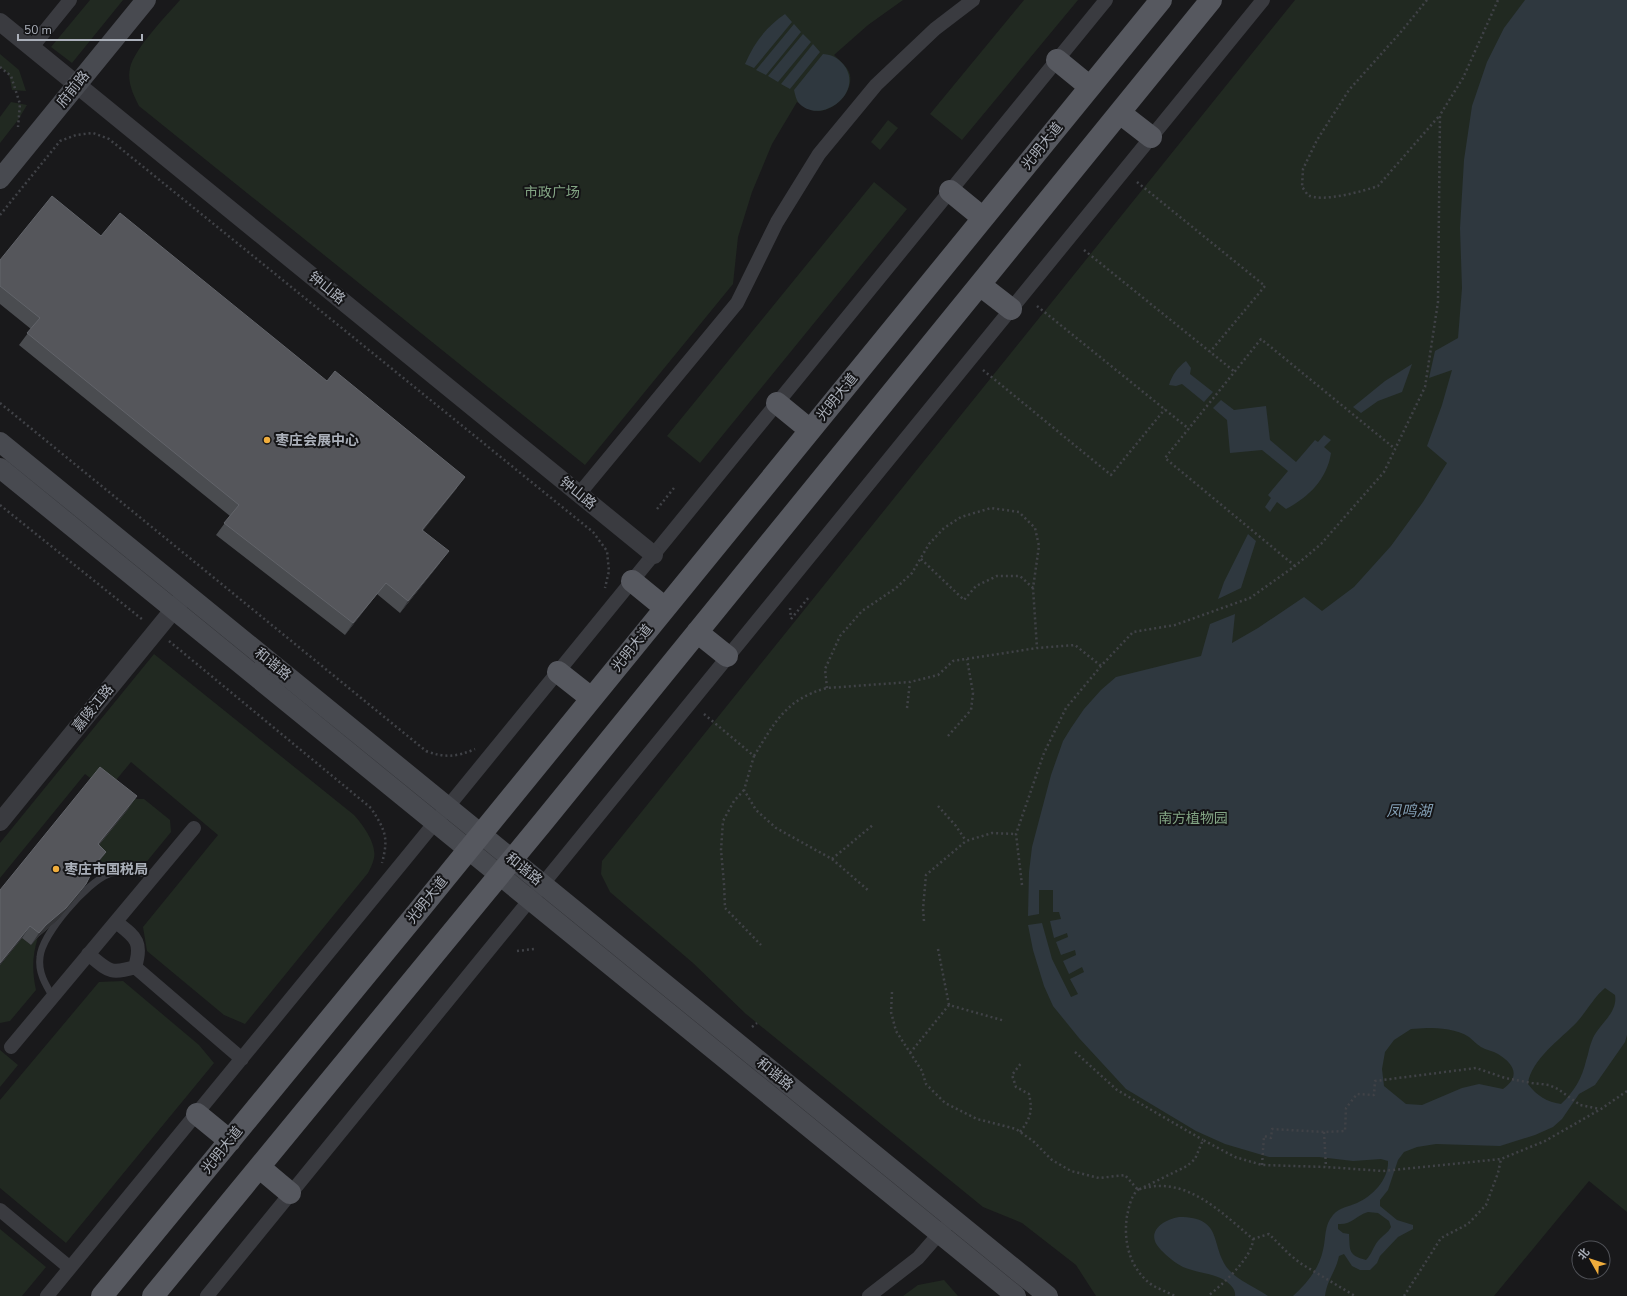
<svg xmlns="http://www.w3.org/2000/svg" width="1627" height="1296" font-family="'Nunito Sans','Noto Sans SC',sans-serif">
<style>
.green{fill:#212921}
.water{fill:#2f383f;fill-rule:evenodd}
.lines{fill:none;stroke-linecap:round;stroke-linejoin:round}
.path{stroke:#404247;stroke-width:2.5;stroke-dasharray:2 3;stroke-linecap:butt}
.service{stroke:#3a3b40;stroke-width:7}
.minor{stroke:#3a3b40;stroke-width:14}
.tertiary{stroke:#3a3b40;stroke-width:18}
.secondary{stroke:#484a50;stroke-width:20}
.primary{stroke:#56585f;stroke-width:22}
.wall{fill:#4a4c50}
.shaded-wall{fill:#323336}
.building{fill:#55565b;stroke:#62646a}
.poi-dot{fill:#f0ad3c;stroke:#141416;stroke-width:1.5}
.labels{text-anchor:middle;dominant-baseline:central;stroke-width:4;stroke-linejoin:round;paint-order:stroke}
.street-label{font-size:14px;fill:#abb0ba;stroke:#141416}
.park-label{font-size:14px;fill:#83a584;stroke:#141416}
.poi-label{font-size:14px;font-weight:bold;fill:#abb0ba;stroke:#141416;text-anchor:start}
.water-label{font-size:15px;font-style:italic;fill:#839fb4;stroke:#141416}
</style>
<rect width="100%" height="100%" fill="#19191b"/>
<path class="green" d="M90,0H123L72,63L51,47Z
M180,0H903L868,25L834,55C840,61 848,67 850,75C853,92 836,109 820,111C811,112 805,106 797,102L772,144L752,192L738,237L733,284L585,465L139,106C133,94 127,82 130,68C134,49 167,15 180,0Z
M1024,0H1078L962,140L930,114Z
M1295,0H1627V1212L1589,1181L1494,1296H1096L1076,1265L1022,1223L983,1207L746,1014L693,963L610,892L601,874L602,861Z
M0,54L19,70L26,91L12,90L9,74L0,67Z
M11,102L27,105L18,120L0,143V117Z
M888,120L898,128L880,150L871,142Z
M874,182L907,209L700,463L667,436Z
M154,654L354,815C363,825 377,844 374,858C373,863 370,869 368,873L245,1024L224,1015L147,951L143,927L218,835L131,762L107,791L85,774L0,878V843Z
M135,799H144L170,820L171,832L144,865C124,863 107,864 89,874L90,856L127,806Z
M38,937C32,956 32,971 36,990L10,1021L0,1023V965L22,938L31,945Z
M123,981L199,1045L214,1063L66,1243L0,1188V1100L99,982Z
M0,1050L18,1065L0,1087Z
M0,1229L46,1267L22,1296H0Z
M944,1280L958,1296H903L918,1285Z"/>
<path class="water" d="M1525,0H1627V1035L1625,1042L1595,1085L1579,1094L1562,1119L1553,1127L1535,1135L1500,1146L1436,1144L1417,1147L1404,1152L1398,1160L1388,1190L1380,1200V1206L1397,1220L1413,1225V1229L1398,1237L1380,1256L1377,1263L1370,1270H1360L1352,1266L1344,1254L1339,1256C1336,1271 1327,1280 1325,1296H1293C1307,1283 1319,1269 1323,1250C1326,1238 1324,1225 1333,1215C1340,1207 1348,1207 1357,1203C1373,1196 1389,1179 1388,1161L1381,1159L1353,1161L1319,1157H1269L1225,1144L1196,1131L1126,1089L1079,1038L1053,1006L1044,986L1033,950L1028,925L1042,923L1052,959L1071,997L1078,994L1070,979L1084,972L1082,967L1069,974L1063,961L1076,955L1075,950L1061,955L1056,942L1068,937L1067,933L1054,938L1050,921L1061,919L1059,912H1053V890H1039V914L1028,916L1029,872L1032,847L1051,775L1063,741L1071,728L1084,709L1101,690L1116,677L1201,656L1210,624L1235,614L1232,643L1258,628L1304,597L1322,611L1354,587L1391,546L1423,502L1447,463L1427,446L1442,405L1452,370L1429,378L1435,351L1458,338L1462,288L1460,228L1464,160L1472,106L1487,62L1504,28ZM1605,988L1615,995C1618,1013 1600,1023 1593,1038C1589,1047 1589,1052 1586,1061C1582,1078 1574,1092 1561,1104C1547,1102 1537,1096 1528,1084C1531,1059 1561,1039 1577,1022C1587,1011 1594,997 1605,988ZM1427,1028C1440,1028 1457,1029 1469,1037C1473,1040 1476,1044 1481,1047C1486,1050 1493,1051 1498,1054C1514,1064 1521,1076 1503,1089L1479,1084L1462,1088L1422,1105L1406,1104L1384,1086L1382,1069L1385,1052L1394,1040L1411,1029ZM1368,1212L1378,1213L1389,1221L1391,1227C1388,1233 1383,1235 1378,1241C1373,1247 1372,1254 1366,1260C1348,1255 1350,1251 1349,1234L1343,1233L1338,1229V1224C1352,1225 1355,1216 1368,1212Z
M785,14L792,22L754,68L745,64C754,43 766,27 785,14Z
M794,24L801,32L766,75L756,70Z
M803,34L811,42L778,82L768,76Z
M813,44L820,52L790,89L781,84Z
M823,54C834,55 840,59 846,68C862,96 818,126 798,102C796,99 795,94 794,90Z
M1186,361L1191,368L1190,374L1213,392L1204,402L1182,384L1176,386L1169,385C1172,375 1178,367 1186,361Z
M1412,364L1402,392L1378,401L1361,413L1353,407L1385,381Z
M1221,400L1234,410L1266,406L1270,440L1296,462L1315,440L1318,442L1324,435L1331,440L1324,447L1331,453C1327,479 1309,497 1286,509L1277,502L1270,512L1265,507L1271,498L1268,495L1288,471L1262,450L1230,453L1227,420L1213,408Z
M1248,534L1256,541L1241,588L1218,599L1224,582Z
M1179,1217C1225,1217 1209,1246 1229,1270C1239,1281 1255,1287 1268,1296H1235C1236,1290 1231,1285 1226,1281C1213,1273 1197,1273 1183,1267C1175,1263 1167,1256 1161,1250C1144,1233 1162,1220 1179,1217Z"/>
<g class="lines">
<path class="path" d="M1427,0L1400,33L1349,90L1317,140L1303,169L1302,187C1304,189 1306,193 1308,195C1321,203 1364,191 1378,186L1440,115
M0,67L11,76L20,104L18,127
M1137,182L1265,286L1210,352
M0,215L60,141L76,135L93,133L109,139L593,532L607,551L609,571L605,588
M1084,250L1235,372
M1037,306L1189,429
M983,370L1111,475L1165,409
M0,403L426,751C444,758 457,757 475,749
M0,505L143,620
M657,509L674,488
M921,559L964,600L976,586L997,576H1020L1033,588
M1295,566L1165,458L1261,339L1394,448
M790,608L791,618
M791,619L809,597
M169,641L371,808C385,830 389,837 382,863
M827,688L825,669L840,636L862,611L896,588L912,573L929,544L944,528L961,517L991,508L1019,512L1035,528L1039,546L1033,588L1037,648
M907,708L910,682
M704,714L754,756L744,790L756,810L776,828L832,859L869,891
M948,736L971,710L973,693L967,659
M754,756C775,722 786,699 827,688L910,682L938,675L953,661L1037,648L1075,645L1101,666
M744,790L734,801L723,821L721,850L724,884L725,908L761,945
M938,806L956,826L966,841
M832,859L874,824
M1022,885L1016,834L1044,753L1066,708L1101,666L1133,632L1175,625L1250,598L1295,566L1321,544L1384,472L1425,387L1438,302L1440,115L1463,78L1498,0
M924,921L923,909L926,875L966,841L992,833L1015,834
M938,949L949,1005
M517,951L534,949
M892,992L891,1012L896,1031L922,1071L926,1084L945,1103L977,1119L1016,1129L1033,1141L1052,1160L1071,1171L1099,1178L1125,1175L1138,1190L1187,1166L1195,1159L1203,1140L1235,1157L1262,1165L1326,1167L1383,1171L1501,1159L1545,1141L1601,1109L1627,1091
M752,1027L757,1023
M1075,1052L1117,1090L1203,1140
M910,1053L949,1005L1005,1021
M1020,1132C1030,1119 1033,1112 1029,1094L1016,1087L1012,1075L1022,1062
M1324,1132L1326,1167
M1262,1165L1264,1136L1271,1138L1272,1129L1324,1132L1345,1131L1346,1108L1357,1094L1374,1095L1375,1081L1476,1068L1505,1078L1532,1083L1549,1085L1558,1089L1580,1105L1600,1109
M1144,1188C1188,1177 1222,1213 1253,1239C1253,1257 1222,1285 1208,1296
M1139,1189C1131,1195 1129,1207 1127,1216C1123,1242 1130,1269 1152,1285C1159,1289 1167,1292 1175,1296
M1253,1239L1269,1234L1289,1254L1300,1263L1355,1296
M1404,1296L1441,1238L1468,1224L1486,1205L1498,1173L1501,1159"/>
<path class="service" d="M53,997C45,984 38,972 40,957C42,934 87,882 109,874C125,869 137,872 154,876"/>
<path class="minor" d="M32,47L70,0
M579,494L737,303L777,222L819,154L876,85L935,29L973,0
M116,922C135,937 143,941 135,967
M88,954C108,970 109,975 135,967
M135,967L242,1059
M11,1047L194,828
M0,1210L70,1268
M47,1296L406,858L1106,0
M207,1296L1263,0
M869,1296L918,1258L945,1227"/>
<path class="tertiary" d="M0,22L654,555
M0,822L183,598"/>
<path class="secondary" d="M0,179L146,0
M0,442L1048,1296
M0,468L1016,1296"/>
<path class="primary" d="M1057,60L1090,87
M1120,113L1151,137
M950,191L983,218
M980,285L1011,309
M777,403L810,430
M632,581L665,608
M697,632L727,656
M558,672L591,698
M197,1114L230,1141
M259,1167L290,1193
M102,1296L416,914L1161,0
M153,1296L543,822L1211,0"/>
</g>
<path class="wall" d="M101,236L457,488L423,530L440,563L400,613L377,594L345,635L216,535L230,516L19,345L31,329L0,304V260Z
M129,808L99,845L106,852L95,867L86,884L78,896L58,920L38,937L31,945L22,938L0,965V890Z"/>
<path class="shaded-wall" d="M465,477L457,488L414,542L422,530Z
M449,551L440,563L400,613L408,601Z
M386,583L377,594L345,635L353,623Z
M137,796L129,808L90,856L98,844Z
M106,852L98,863L89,874L97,862Z
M86,884L78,896L58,920L38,937L31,945L39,933L46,925Z
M30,926L22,938L0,965V963Z"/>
<path class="building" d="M52,196L101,236L120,213L327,381L335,371L465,477L422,530L449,551L408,601L386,583L353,623L224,523L239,505L27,333L40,318L0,286V260Z
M100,767L137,796L98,844L106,852L97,862L86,884L66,908L46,925L39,933L30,926L0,963V890Z"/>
<g class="poi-dot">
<circle cx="267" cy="440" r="4"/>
<circle cx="56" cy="869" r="4"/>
</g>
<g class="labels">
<g class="street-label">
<text transform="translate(73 89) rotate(-51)">府前路</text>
<text transform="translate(1042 146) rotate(-51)">光明大道</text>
<text transform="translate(327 288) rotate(39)">钟山路</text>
<text transform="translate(837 397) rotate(-51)">光明大道</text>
<text transform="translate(578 493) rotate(39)">钟山路</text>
<text transform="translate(632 648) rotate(-51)">光明大道</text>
<text transform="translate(273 664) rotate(39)">和谐路</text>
<text transform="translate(93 708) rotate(-51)">嘉陵江路</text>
<text transform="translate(524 869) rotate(39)">和谐路</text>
<text transform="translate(427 900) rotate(-51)">光明大道</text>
<text transform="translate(775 1074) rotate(39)">和谐路</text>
<text transform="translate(222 1150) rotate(-51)">光明大道</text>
</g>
<g class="park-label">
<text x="552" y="192">市政广场</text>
<text x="1193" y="818">南方植物园</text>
</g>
<g class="poi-label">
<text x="275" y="440">枣庄会展中心</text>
<text x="64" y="869">枣庄市国税局</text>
</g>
<g class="water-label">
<text x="1409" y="811">凤鸣湖</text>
</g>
</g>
<g transform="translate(1591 1260) rotate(309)"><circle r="19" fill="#141416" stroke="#505258"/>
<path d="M0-3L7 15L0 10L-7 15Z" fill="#f0ad3c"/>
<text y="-6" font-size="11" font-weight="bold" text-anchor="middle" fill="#abb0ba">北</text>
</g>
<path d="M18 34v6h124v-6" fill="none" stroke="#abb0ba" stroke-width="2"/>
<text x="24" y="34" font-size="12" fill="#abb0ba" stroke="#141416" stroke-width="3" paint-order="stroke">50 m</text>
</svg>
